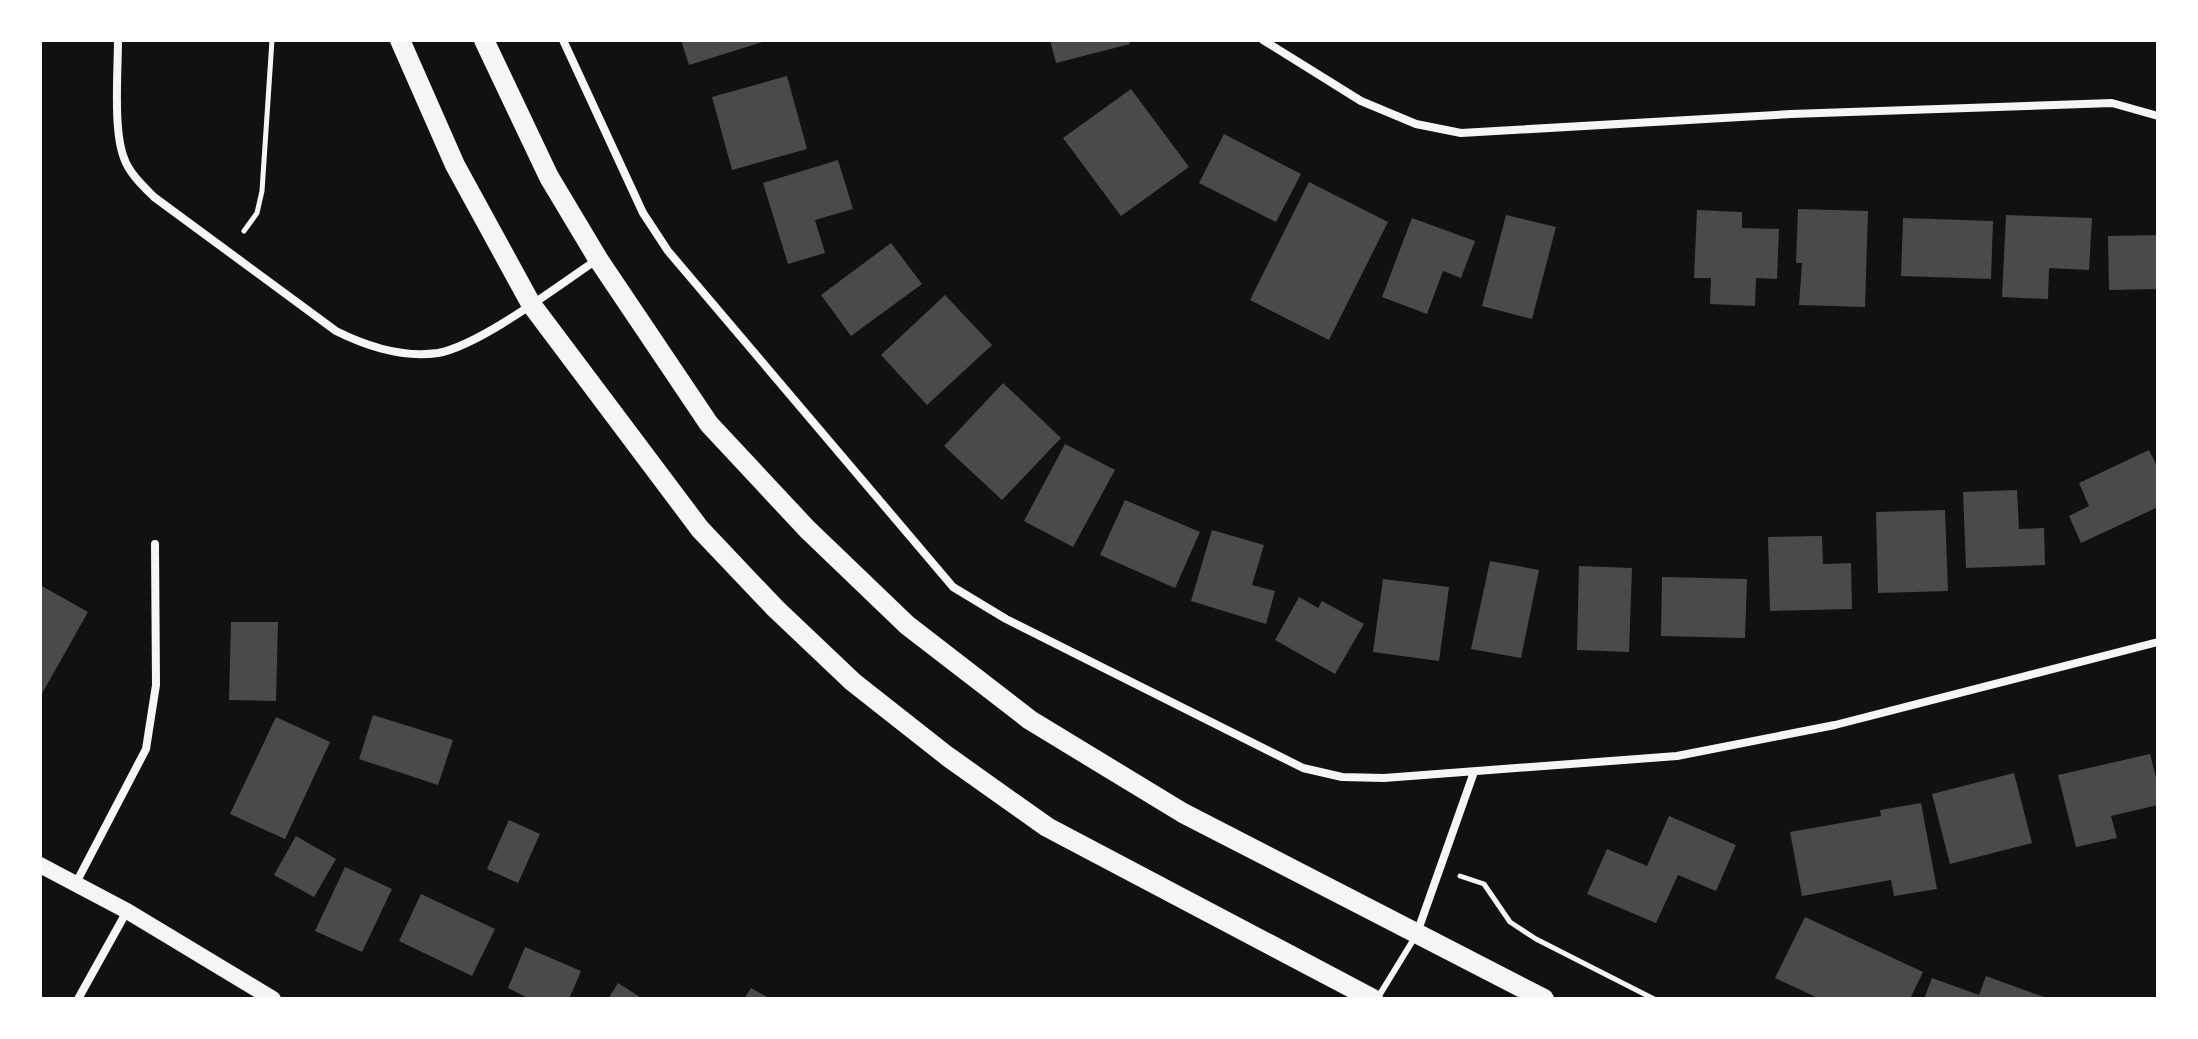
<svg xmlns="http://www.w3.org/2000/svg" width="2198" height="1039" font-family="Quicksand,sans-serif">
<style>
.building{fill:#4a4a4a}
.lines{fill:none;stroke-linecap:round;stroke-linejoin:round}
.path{stroke:#f5f5f5;stroke-width:5}
.service{stroke:#f5f5f5;stroke-width:6}
.minor{stroke:#f5f5f5;stroke-width:8}
.secondary{stroke:#f5f5f5;stroke-width:16}
.primary{stroke:#f5f5f5;stroke-width:20}
</style>
<rect width="100%" height="100%" fill="#111"/>
<path class="building" d="M681,40H766V41L689,65Z
M1050,40H1129L1130,44L1056,63Z
M787,76L807,149L732,170L712,97Z
M1131,89L1189,167L1121,216L1063,138Z
M1224,134L1301,174L1276,222L1199,183Z
M838,160L853,209L815,220L825,253L788,264L763,183Z
M1309,182L1388,222L1329,340L1250,300Z
M1798,209L1868,211L1865,307L1799,305L1802,263H1796Z
M1697,210L1742,212V228L1779,229L1777,279L1756,278L1755,306L1710,304L1711,278H1694Z
M1506,215L1556,227L1532,319L1482,306Z
M2006,215L2092,218L2089,270L2049,268L2048,299L2002,297Z
M1412,218L1475,241L1461,278L1443,271L1427,314L1382,297Z
M1903,218L1993,221L1991,279L1901,276Z
M2158,235V289L2109,290L2108,236Z
M891,243L922,284L851,336L821,295Z
M945,295L992,345L927,405L881,355Z
M1003,383L1061,438L1002,500L944,446Z
M1065,444L1115,470L1073,547L1024,521Z
M2149,450L2158,468V507L2081,543L2069,516L2089,506L2079,483Z
M2017,490L2019,529L2044,528L2045,565L1966,568L1963,492Z
M1125,500L1200,532L1175,588L1100,555Z
M1945,510L1948,591L1878,593L1876,512Z
M1212,530L1264,545L1252,585L1275,591L1266,624L1191,601Z
M1822,536L1823,564L1851,563L1852,609L1770,611L1768,537Z
M1490,561L1539,570L1521,658L1471,649Z
M1579,566L1632,568L1629,652L1577,650Z
M1662,577L1747,579L1745,638L1661,636Z
M1383,579L1449,587L1439,661L1373,652Z
M40,585L88,612L40,697Z
M1299,597L1318,608L1322,601L1364,624L1335,674L1275,640Z
M231,622H278L276,701L229,700Z
M373,715L453,740L438,785L359,759Z
M276,717L330,742L285,839L230,814Z
M2150,754L2158,785V805L2111,816L2117,838L2076,847L2058,775Z
M2014,773L2032,843L1950,864L1932,794Z
M1921,803L1937,889L1894,896L1891,880L1802,896L1790,832L1881,816L1880,810Z
M1669,816L1736,845L1716,891L1678,875L1656,923L1587,894L1607,849L1647,866Z
M509,820L540,834L518,883L487,869Z
M296,836L336,859L314,897L274,875Z
M345,867L392,889L362,952L315,931Z
M421,894L495,929L472,976L399,941Z
M1805,917L1923,972L1910,999H1820L1775,978Z
M525,947L581,971L569,999H530L508,988Z
M1986,976L2044,997L2043,999H1924L1932,978L1979,995Z
M618,983L643,999H608Z
M751,988L771,999H744Z"/>
<g class="lines">
<path class="path" d="M244,231L257,213L262,191L272,40
M1460,876L1484,884L1510,922L1536,939L1654,999"/>
<path class="service" d="M1377,999L1415,937"/>
<path class="minor" d="M118,40C118,71 113,130 124,158C129,173 143,186 154,197L336,331C366,346 403,358 438,353C481,345 559,285 598,259
M563,40L643,213L668,251L953,587L1006,619L1303,768L1342,777L1384,778L1677,756L1835,725L2158,642
M1263,40L1361,101L1416,124L1461,133L1791,114L2112,103L2158,116
M76,883L146,749L156,685L155,544
M1417,933L1474,772
M78,999L127,911"/>
<path class="secondary" d="M40,865L127,911L273,999"/>
<path class="primary" d="M400,40L455,165L531,304L700,529L775,608L853,682L947,756L1047,827L1373,999
M484,40L549,177L598,259L709,424L807,529L907,625L1030,720L1183,813L1544,999"/>
</g>
<rect width="2198" height="1039" fill="none" stroke="#ffffff" stroke-width="84"/>
</svg>
